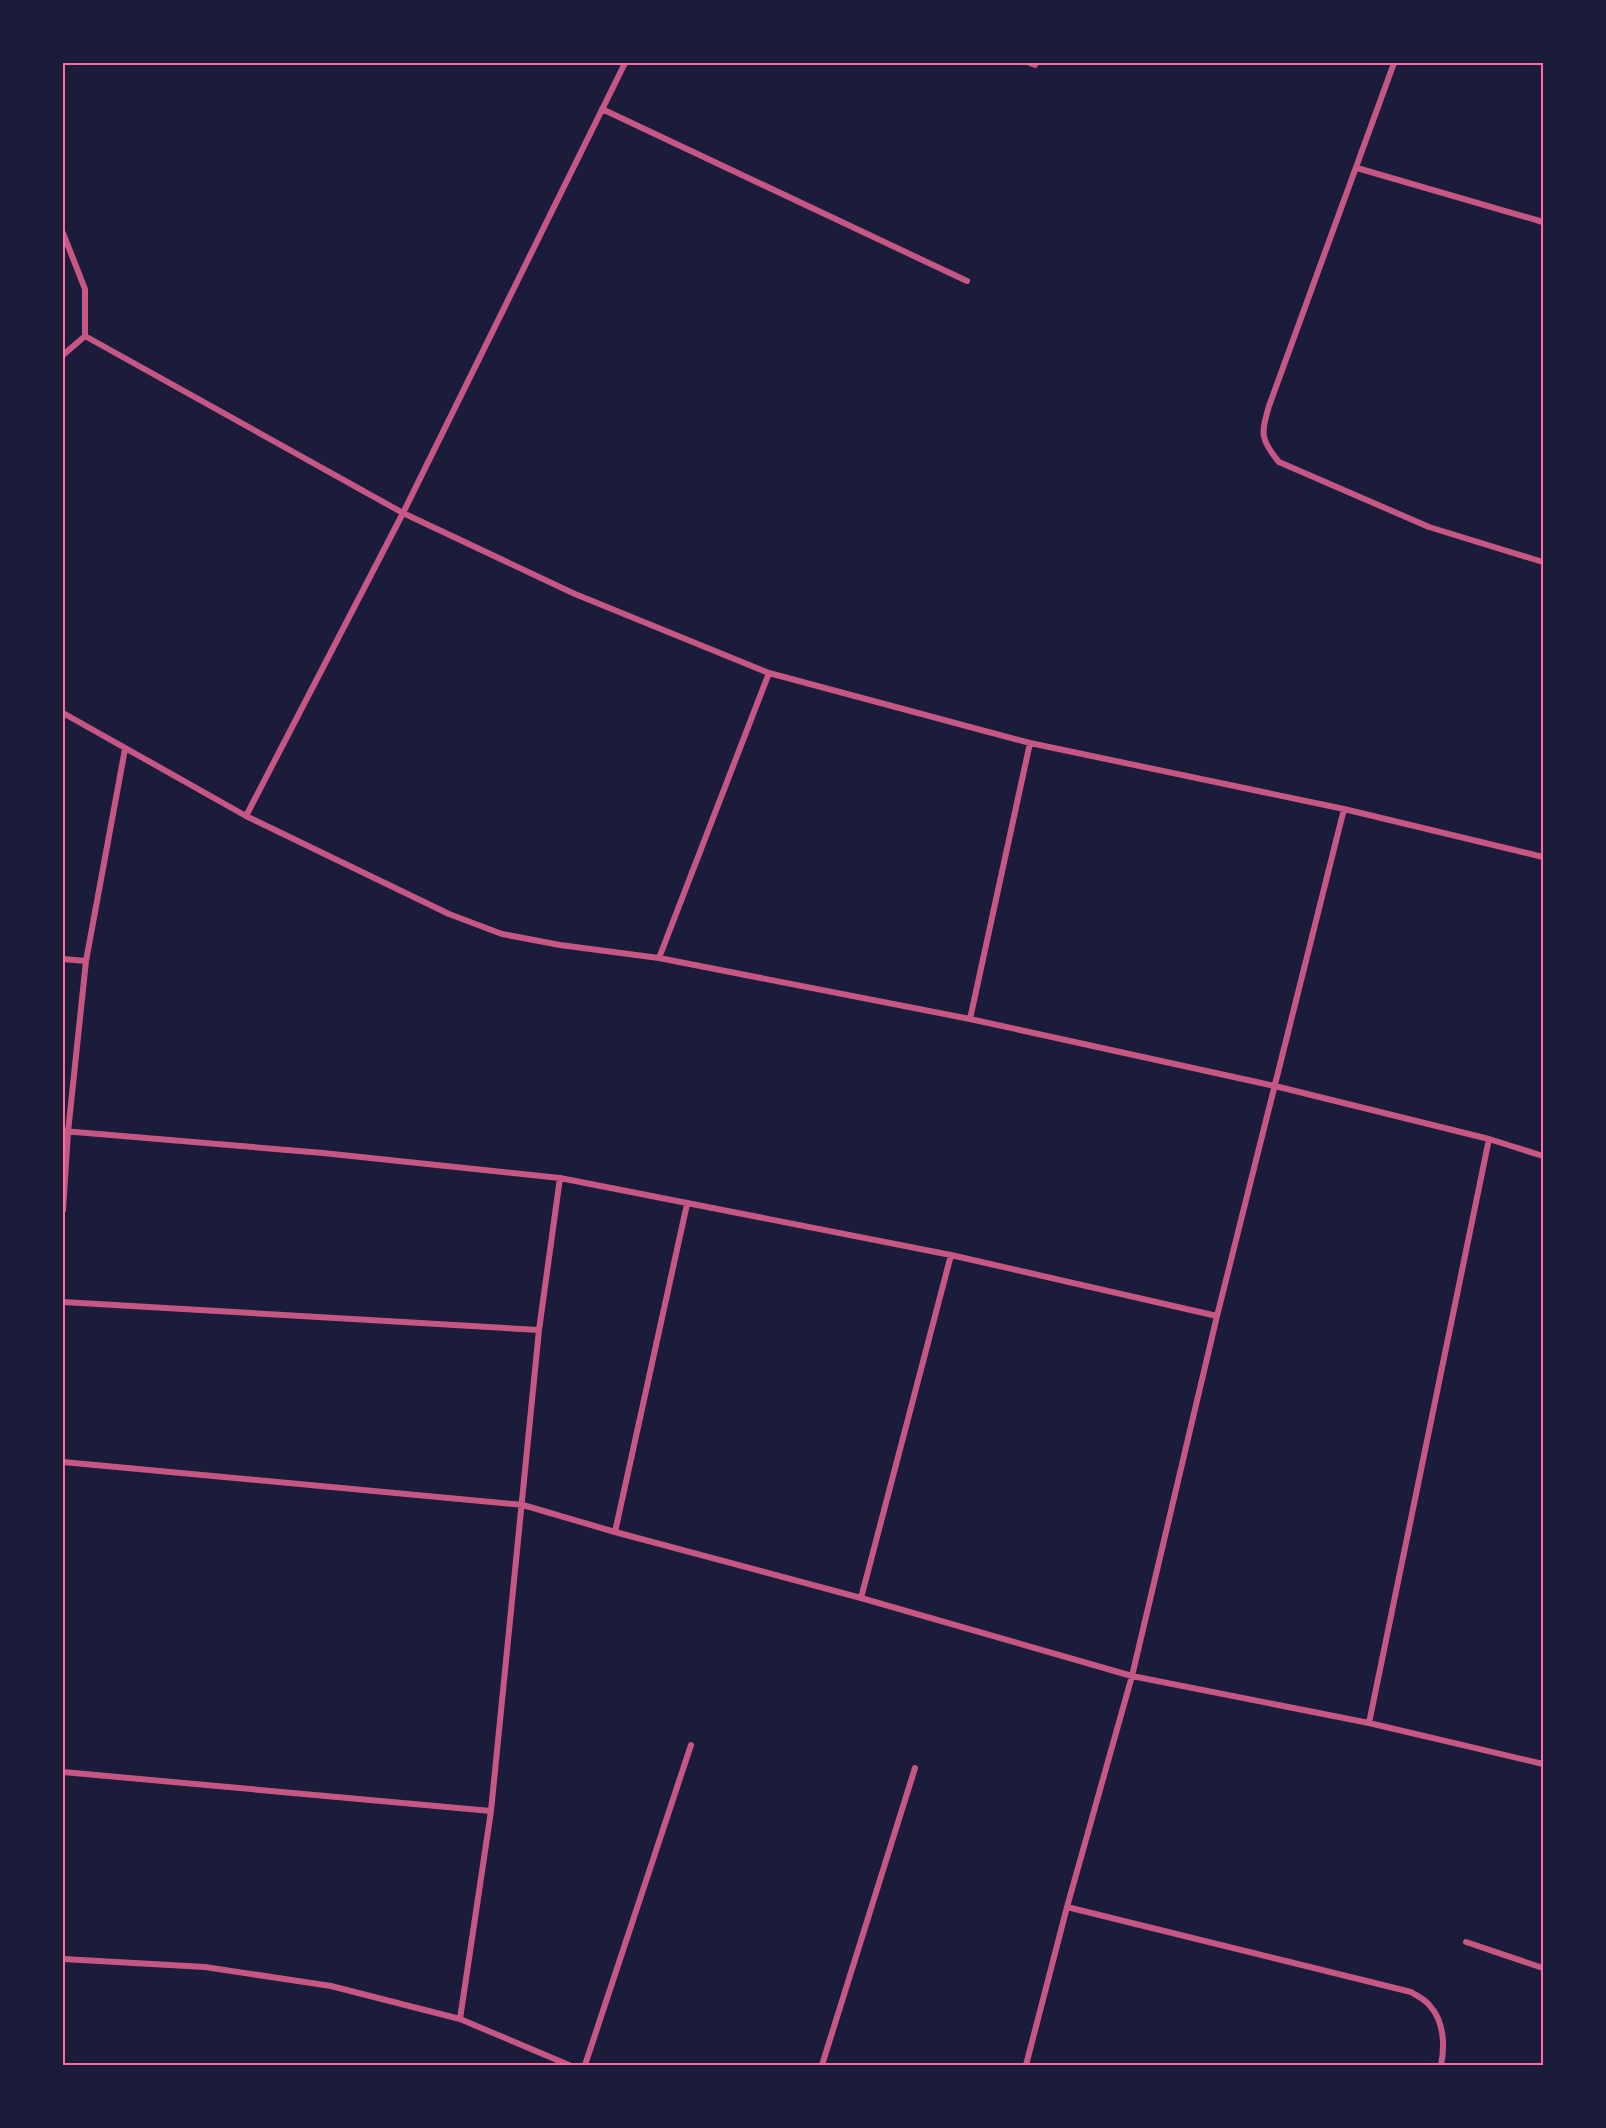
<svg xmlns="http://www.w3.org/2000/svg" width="1606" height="2128" font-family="Arial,sans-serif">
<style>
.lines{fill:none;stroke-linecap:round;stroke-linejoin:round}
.minor{stroke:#c65784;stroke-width:6}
.neatline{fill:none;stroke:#ff6b9d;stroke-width:2}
</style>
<rect width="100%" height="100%" fill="#1b1b3a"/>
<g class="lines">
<path class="minor" d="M1030,63L1035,65
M1394,63L1269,406C1261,434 1260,439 1279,462L1429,527L1543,562
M602,109L967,281
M1357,168L1543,222
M63,233L85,289V336
M63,355L85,336L403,513L575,594L769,673L1030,743L1344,809L1217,1316L1132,1676L1067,1907L1026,2065
M63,713L246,816L449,914L502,934L560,945L659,958L970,1019L1275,1086L1489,1139L1543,1156
M1344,809L1543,857
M246,816L403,513L625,63
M659,958L769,673
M63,959L86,961
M970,1019L1030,743
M63,1131L323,1153L560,1178L951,1255L1217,1316
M63,1210L68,1132L86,961L125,749
M63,1302L539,1330
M63,1462L523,1505L615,1532L861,1598L1132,1676L1369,1723L1543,1764
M615,1532L687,1204
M861,1598L951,1255
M1369,1723L1489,1139
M63,1772L491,1811
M1067,1907L1411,1992C1417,1996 1426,2000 1430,2006C1444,2021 1445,2046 1441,2065
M1466,1942L1543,1968
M63,1959L205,1967L331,1986L460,2019L491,1811L539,1330L560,1178
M460,2019L569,2065
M585,2065L691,1745
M822,2065L915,1768"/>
</g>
<rect width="1606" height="2128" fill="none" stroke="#1b1b3a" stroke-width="129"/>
<rect x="64" y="64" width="1478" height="2000" class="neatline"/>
</svg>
